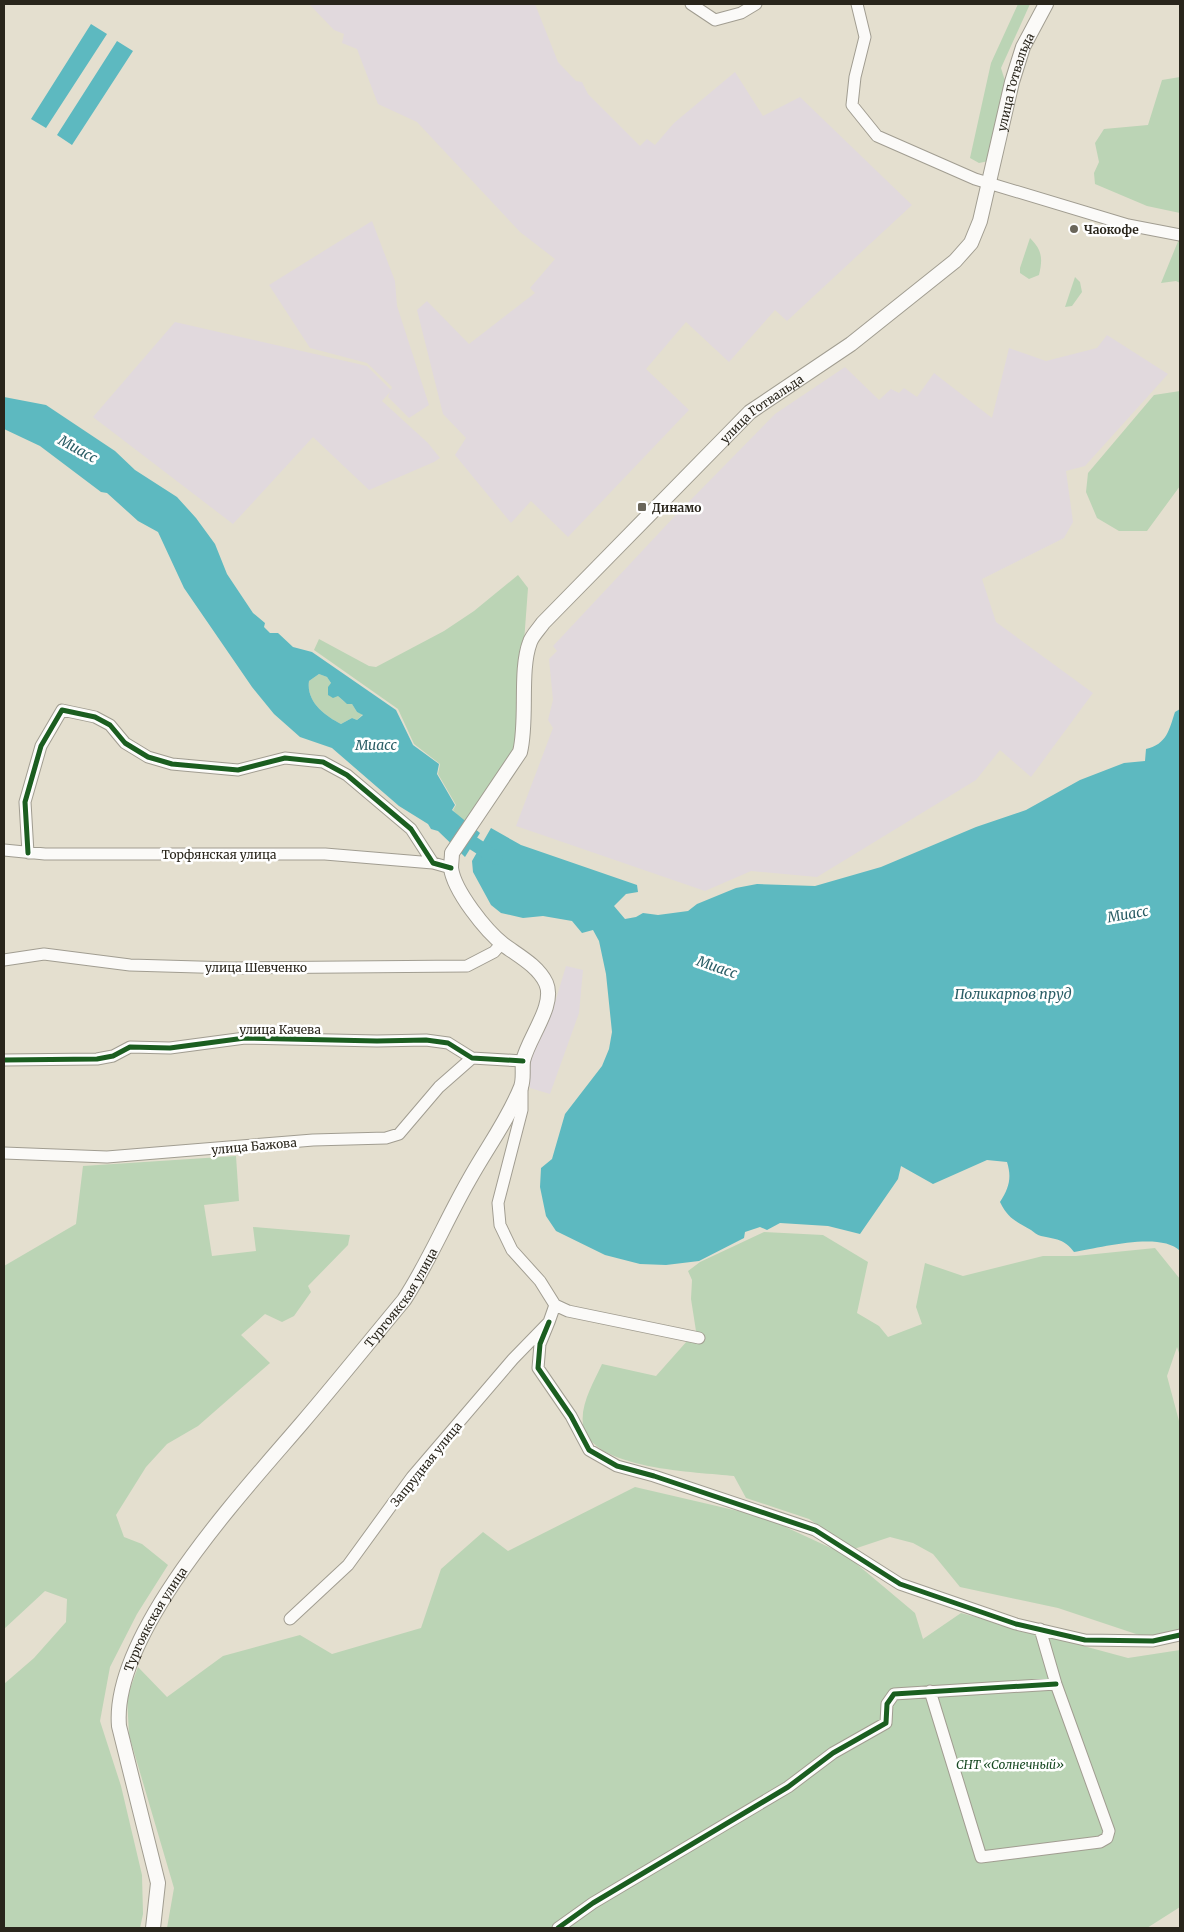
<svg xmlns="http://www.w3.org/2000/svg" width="1184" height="1932" font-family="Merriweather,serif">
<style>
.industrial{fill:#e1d9dd}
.green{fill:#bbd4b5}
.water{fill:#5db9c0;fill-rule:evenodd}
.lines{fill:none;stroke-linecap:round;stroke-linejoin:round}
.river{stroke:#5db9c0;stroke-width:14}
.minor-casing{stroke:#a19d91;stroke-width:13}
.major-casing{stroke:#a19d91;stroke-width:16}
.minor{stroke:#fbfaf8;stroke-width:11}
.major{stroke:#fbfaf8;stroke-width:14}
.cycleway-casing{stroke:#fff;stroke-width:8}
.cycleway{stroke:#1b5e20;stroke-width:5}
.poi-dot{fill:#6a665a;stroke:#fff;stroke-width:2}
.labels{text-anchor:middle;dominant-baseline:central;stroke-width:5;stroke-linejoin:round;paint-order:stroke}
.street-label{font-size:12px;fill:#29251b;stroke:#fff}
.poi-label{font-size:12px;font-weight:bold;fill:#29251b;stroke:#fff;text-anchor:start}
.park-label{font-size:12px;font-style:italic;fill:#184922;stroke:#fff}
.water-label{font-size:14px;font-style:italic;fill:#2a5d65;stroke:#fff}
</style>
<rect width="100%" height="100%" fill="#e4dfcf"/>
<path class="industrial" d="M309,4H535L558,62L576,81L582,82L588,94L640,146L647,139L655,145L674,123L735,72L763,116L800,97L912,205L787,321L775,310L729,362L686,322L646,369L689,410L568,537L531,501L511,523L455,455L466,438L443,414L417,310L427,301L469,344L535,293L530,288L555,259L520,232L417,122L378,104L357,49L342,43L344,34L334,30Z
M372,221L395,281L397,306L429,405L409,418L388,397L390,392L382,401L428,443L440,458L434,462L369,490L313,437L233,524L93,417L175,322L367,366L391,390L392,387L367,363L310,348L269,285Z
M1107,335L1168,374L1085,466L1066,471L1073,522L1064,538L982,579L996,622L1093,693L1031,777L1000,750L976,780L817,877L751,871L705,891L516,826L553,728L548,720L553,700L549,659L557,651L553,646L674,517L775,414L845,367L879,400L891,389L899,393L904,388L917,397L934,373L992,418L1009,348L1046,361L1097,348Z
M566,966L583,970L579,1013L550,1094L530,1088L527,1063L534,1043L553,1009Z"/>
<path class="green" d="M1018,4H1030L1001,68L1006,84L989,161L979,163L970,158L991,63Z
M1180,77V213L1147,206L1095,184L1094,173L1099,162L1095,143L1104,129L1148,125L1162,80Z
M1030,238C1042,250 1043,258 1039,275L1029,279L1020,273V268Z
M1179,239L1180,283L1176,281L1161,283Z
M1075,277L1080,282L1082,292L1072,306L1065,307Z
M1180,391V486L1147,531H1119L1097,518L1086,492L1088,473L1154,395Z
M518,575L528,588L516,750L465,824L453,810L456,805L438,774L440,764L414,744L398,709L314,650L319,639L369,666L376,667L444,631L474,611Z
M319,674L327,677C334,686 338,703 352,704L357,712L363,714L357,720L352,718L341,724C325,716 306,702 309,681Z
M236,1156L239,1201L204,1205L212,1256L256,1251L253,1227L350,1235L348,1245L308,1286L311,1292L294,1316L282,1322L265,1314L241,1335L270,1363L198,1426L167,1444L146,1467L116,1515L124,1537L142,1544L168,1565L137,1614L110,1667L100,1721L121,1786L142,1875L143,1914L140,1928H4V1684L34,1658L66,1622L67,1599L45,1591L4,1629V1266L76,1224L83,1166Z
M764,1232L823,1235L868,1262L857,1313L879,1326L888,1337L922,1324L916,1307L925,1263L963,1276L1043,1256H1076L1155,1248L1180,1279V1356L1177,1347L1167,1376L1179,1421L1180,1636L1151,1639L1058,1608L960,1587L933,1554L913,1543L890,1537L854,1549L809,1519L746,1498L734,1476C699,1472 590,1470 583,1425C580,1404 594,1382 602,1364L656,1376L696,1331L691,1299L692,1280L688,1271L700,1262Z
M635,1487L764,1517L846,1555L915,1613L923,1639L961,1613L1128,1658L1180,1650V1907L1147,1928H167L174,1888L129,1735L127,1697L138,1667L167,1697L223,1656L300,1635L332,1654L421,1628L441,1569L483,1532L508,1551Z"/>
<path class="water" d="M91,24L107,34L46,128L31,119Z
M117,41L133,51L72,145L57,135Z
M4,397L46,405L115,451L135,470L177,497L196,518L215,544L227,574L253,613L265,623L264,627L270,633H278L293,647L312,652L396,710L413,745L439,764L437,774L455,805L452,810L480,833L465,857L438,831L431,829L428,824L399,806L332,748L300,737L274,714L252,687L184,588L158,532L138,521L107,493L101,492L40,446L4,429ZM319,674L327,677L331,683L328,687V695L333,698L338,696L347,704H352L357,712L363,715L357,720L352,718L341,724C325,716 306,702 309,681Z
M1180,709V1251C1161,1231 1099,1248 1074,1252C1065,1239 1055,1239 1041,1236C1037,1235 1034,1232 1031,1230C1015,1220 1009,1220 1000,1202C1009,1188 1012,1178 1007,1162L987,1160L933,1184L901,1166L898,1179L860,1234L828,1226L780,1223L767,1230L760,1227L745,1232L744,1238L699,1261L666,1265L640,1264L605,1255L556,1231L546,1216L540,1187L541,1168L552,1159L565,1114L602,1066L609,1049L612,1032L606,974L599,941L593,930L582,933L572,921L543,916L523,918L501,913L491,905L473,872L472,861L491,828L521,845L637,885L638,892L626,894L614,906L625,919L636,917L643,913L658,915L688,911L697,904L736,888L757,884L815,886L881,867L976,827L1026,810L1080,780L1124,763L1145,761L1146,749C1167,744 1169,730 1175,712Z"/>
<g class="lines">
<path class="river" d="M459,834L496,858"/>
<defs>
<path id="minor" d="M691,4L715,20L741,13L756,4
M857,4L865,37L855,77L852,105L877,136L975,179L1128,225L1180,235
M4,850L45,854H325L433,863
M28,853L25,802L41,746L62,710L95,717L110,725L125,743L148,757L172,764L238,770L285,758L323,762L347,775L411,829L433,863L451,868
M4,960L44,954L130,965L232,968L467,966L494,952L502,943
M4,1060L97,1059L113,1056L130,1047L170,1048L245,1038L377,1041L426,1040L448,1043L472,1058L523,1061
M522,1088V1110L498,1203L500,1225L512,1250L540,1281L555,1305L568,1311L699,1338
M4,1153L107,1157L313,1140L386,1138L399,1134L439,1087L472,1058
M549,1322L540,1344L538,1368L571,1416L589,1450L617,1466L654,1476L815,1530L900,1584L1016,1624L1085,1640L1153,1641L1180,1635
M290,1619L348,1565L412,1477L513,1359L549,1322L555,1305
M930,1691L981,1857L1100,1842L1107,1838L1109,1831L1056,1684L1040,1629
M558,1928L593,1903L788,1787L833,1753L886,1723L887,1704L894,1694L1056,1684"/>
<g id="major">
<path id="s1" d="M153,1928L158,1883L119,1726C111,1633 244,1491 302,1423C337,1382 370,1341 404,1300C429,1262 446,1220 469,1180C486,1149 508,1120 521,1087C524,1079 522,1070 523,1061C528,1038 556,1005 546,983C538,966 519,956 504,945C486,931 454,891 451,868C451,863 452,858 452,853L520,752C528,720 519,671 530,642C532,636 539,629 543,623L750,412L851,344L955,261L971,243L980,221L1012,82L1023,47L1046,4"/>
</g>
</defs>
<use href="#minor" class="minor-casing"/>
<use href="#major" class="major-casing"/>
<use href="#minor" class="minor"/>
<use href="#major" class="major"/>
<defs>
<path id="cycleway" d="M28,853L25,802L41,746L62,710L95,717L110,725L125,743L148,757L172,764L238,770L285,758L323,762L347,775L411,829L433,863L451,868
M4,1060L97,1059L113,1056L130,1047L170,1048L245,1038L377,1041L426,1040L448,1043L472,1058L523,1061
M549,1322L540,1344L538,1368L571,1416L589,1450L617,1466L654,1476L815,1530L900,1584L1016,1624L1085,1640L1153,1641L1180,1635
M558,1928L593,1903L788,1787L833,1753L886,1723L887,1704L894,1694L1056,1684"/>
</defs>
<use href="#cycleway" class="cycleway-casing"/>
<use href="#cycleway" class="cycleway"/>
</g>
<g class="poi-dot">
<circle cx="1074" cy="229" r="5"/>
<rect x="637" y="502" width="10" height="10" rx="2.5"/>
</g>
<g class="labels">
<g class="street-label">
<text stroke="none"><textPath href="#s1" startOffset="2245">улица Готвальда</textPath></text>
<text stroke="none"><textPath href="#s1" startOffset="1810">улица Готвальда</textPath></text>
<text x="219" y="854">Торфянская улица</text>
<text x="256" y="967">улица Шевченко</text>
<text x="280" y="1029">улица Качева</text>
<text transform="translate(254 1146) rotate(-5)">улица Бажова</text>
<text stroke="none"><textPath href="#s1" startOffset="728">Тургоякская улица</textPath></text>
<text transform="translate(426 1464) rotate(-51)">Запрудная улица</text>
<text stroke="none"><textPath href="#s1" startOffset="322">Тургоякская улица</textPath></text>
</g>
<g class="poi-label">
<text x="1084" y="229">Чаокофе</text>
<text x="652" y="507">Динамо</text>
</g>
<g class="park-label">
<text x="1010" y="1764">СНТ «Солнечный»</text>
</g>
<g class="water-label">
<text transform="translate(78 449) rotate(29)">Миасс</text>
<text x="376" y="745">Миасс</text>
<text transform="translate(1128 914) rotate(-10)">Миасс</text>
<text transform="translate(717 967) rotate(19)">Миасс</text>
<text x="1013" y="994">Поликарпов пруд</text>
</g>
</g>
<rect width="1184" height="1932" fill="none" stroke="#29251b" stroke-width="10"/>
</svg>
